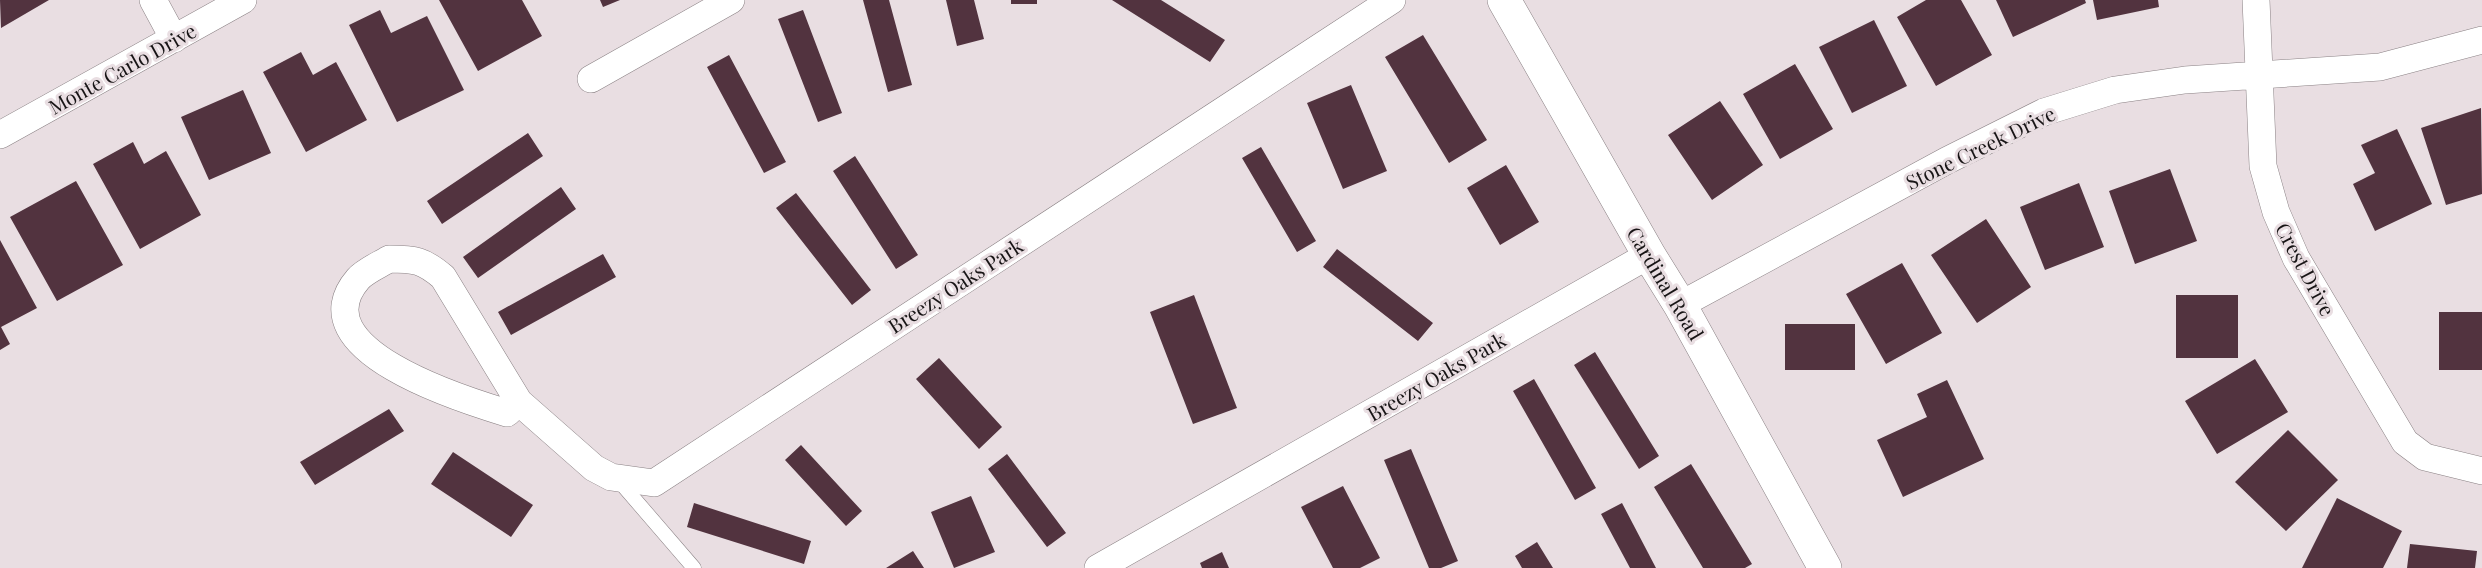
<svg xmlns="http://www.w3.org/2000/svg" width="2482" height="568" font-family="'Playfair Display',serif">
<style>
.building{fill:#52333f}
.lines{fill:none;stroke-linecap:round;stroke-linejoin:round}
.service-casing{stroke:#8a8184;stroke-width:15}
.minor-casing{stroke:#8a8184;stroke-width:28}
.tertiary-casing{stroke:#8a8184;stroke-width:34}
.service{stroke:#fff;stroke-width:14}
.minor{stroke:#fff;stroke-width:27}
.tertiary{stroke:#fff;stroke-width:33}
.labels{text-anchor:middle;dominant-baseline:central;stroke-width:6;stroke-linejoin:round;paint-order:stroke}
.street-label{font-size:20px;fill:#171415;stroke:#e9dee2}
</style>
<rect width="100%" height="100%" fill="#e9dee2"/>
<path class="building" d="M0,0H49L1,28Z
M439,0H522L542,36L478,71Z
M600,0H620L603,7Z
M863,0H889L912,85L888,92Z
M946,0H974L984,39L957,46Z
M1011,0H1037V4H1011Z
M1112,0H1161L1225,40L1210,62Z
M1926,0H1961L1992,55L1936,86L1897,17Z
M1996,0H2085L2086,3L2013,37Z
M2093,0H2158L2159,7L2097,20Z
M380,10L391,33L427,16L464,90L397,122L349,25Z
M803,10L842,113L818,122L778,19Z
M1874,20L1907,86L1852,113L1819,47Z
M1423,35L1487,140L1449,163L1385,57Z
M301,52L313,75L336,62L367,120L306,152L263,72Z
M729,55L786,162L764,173L707,67Z
M1795,64L1833,129L1780,159L1743,94Z
M1351,85L1387,171L1343,189L1307,103Z
M243,90L271,153L209,180L181,117Z
M1720,101L1763,165L1712,200L1668,135Z
M2481,108L2482,194L2446,205L2421,128Z
M2397,129L2432,204L2375,231L2353,184L2375,173L2361,145Z
M528,133L543,156L442,224L427,201Z
M133,142L144,164L166,151L201,215L140,249L93,164Z
M1261,147L1316,241L1297,252L1242,158Z
M855,156L918,255L896,269L833,171Z
M1506,165L1539,222L1500,245L1467,188Z
M2170,169L2197,241L2135,264L2109,191Z
M76,181L123,265L57,301L10,217Z
M2079,183L2104,247L2045,270L2020,207Z
M561,187L576,209L478,278L463,257Z
M796,193L871,290L852,305L776,208Z
M1986,219L2031,287L1977,323L1931,255Z
M0,240L37,308L1,327L10,344L0,350Z
M1337,249L1433,323L1418,341L1323,267Z
M603,254L616,277L511,335L498,312Z
M1902,263L1942,333L1886,364L1846,294Z
M1194,295L1237,408L1193,424L1150,312Z
M2176,295H2238V358H2176Z
M2439,312H2482V370H2439Z
M1785,324H1855V370H1785Z
M1595,352L1659,456L1639,469L1574,365Z
M939,358L1002,427L979,449L916,379Z
M2255,359L2288,412L2217,454L2185,401Z
M1534,379L1596,488L1575,500L1513,391Z
M1947,380L1984,459L1903,497L1877,440L1927,417L1917,394Z
M389,409L404,431L315,485L300,462Z
M2288,430L2338,480L2286,531L2235,482Z
M801,445L862,511L846,526L785,460Z
M1411,449L1458,561L1441,568H1429L1384,460Z
M453,452L533,505L511,537L431,484Z
M1007,454L1066,533L1047,547L988,469Z
M1691,464L1752,564L1745,568H1703L1654,487Z
M1343,486L1380,558L1360,568H1333L1301,507Z
M971,496L995,552L954,568L931,512Z
M2337,498L2402,531L2383,568H2302Z
M694,503L811,541L804,564L687,527Z
M1622,503L1656,568H1630L1601,514Z
M1537,542L1553,568H1522L1515,556Z
M2410,544L2477,551L2475,568H2407Z
M913,551L924,568H886Z
M1222,552L1229,568H1202L1200,563Z"/>
<g class="lines">
<defs>
<path id="service" d="M619,481L694,568"/>
<path id="minor" d="M153,0L174,39
M2256,0L2263,166L2276,212L2296,258L2405,442L2425,457L2482,471
M591,79L731,0
M0,135L243,0
M389,259C415,259 423,260 443,277L519,402L507,413C464,400 297,349 358,279C365,271 379,265 389,259Z
M1680,305L1946,161L2044,112L2115,90L2185,80L2380,67L2482,40
M519,402L594,468L611,477L654,483L1392,0
M1098,568L1649,255"/>
<path id="tertiary" d="M1504,0L1649,255L1680,305L1825,568"/>
</defs>
<use href="#service" class="service-casing"/>
<use href="#minor" class="minor-casing"/>
<use href="#tertiary" class="tertiary-casing"/>
<use href="#service" class="service"/>
<use href="#minor" class="minor"/>
<use href="#tertiary" class="tertiary"/>
</g>
<g class="labels">
<g class="street-label">
<text transform="translate(122 68) rotate(-29)">Monte Carlo Drive</text>
<text transform="translate(1980 147) rotate(-26)">Stone Creek Drive</text>
<text transform="translate(2306 269) rotate(62)">Crest Drive</text>
<text transform="translate(1666 283) rotate(59)">Cardinal Road</text>
<text transform="translate(955 285) rotate(-33)">Breezy Oaks Park</text>
<text transform="translate(1436 376) rotate(-30)">Breezy Oaks Park</text>
</g>
</g>
</svg>
